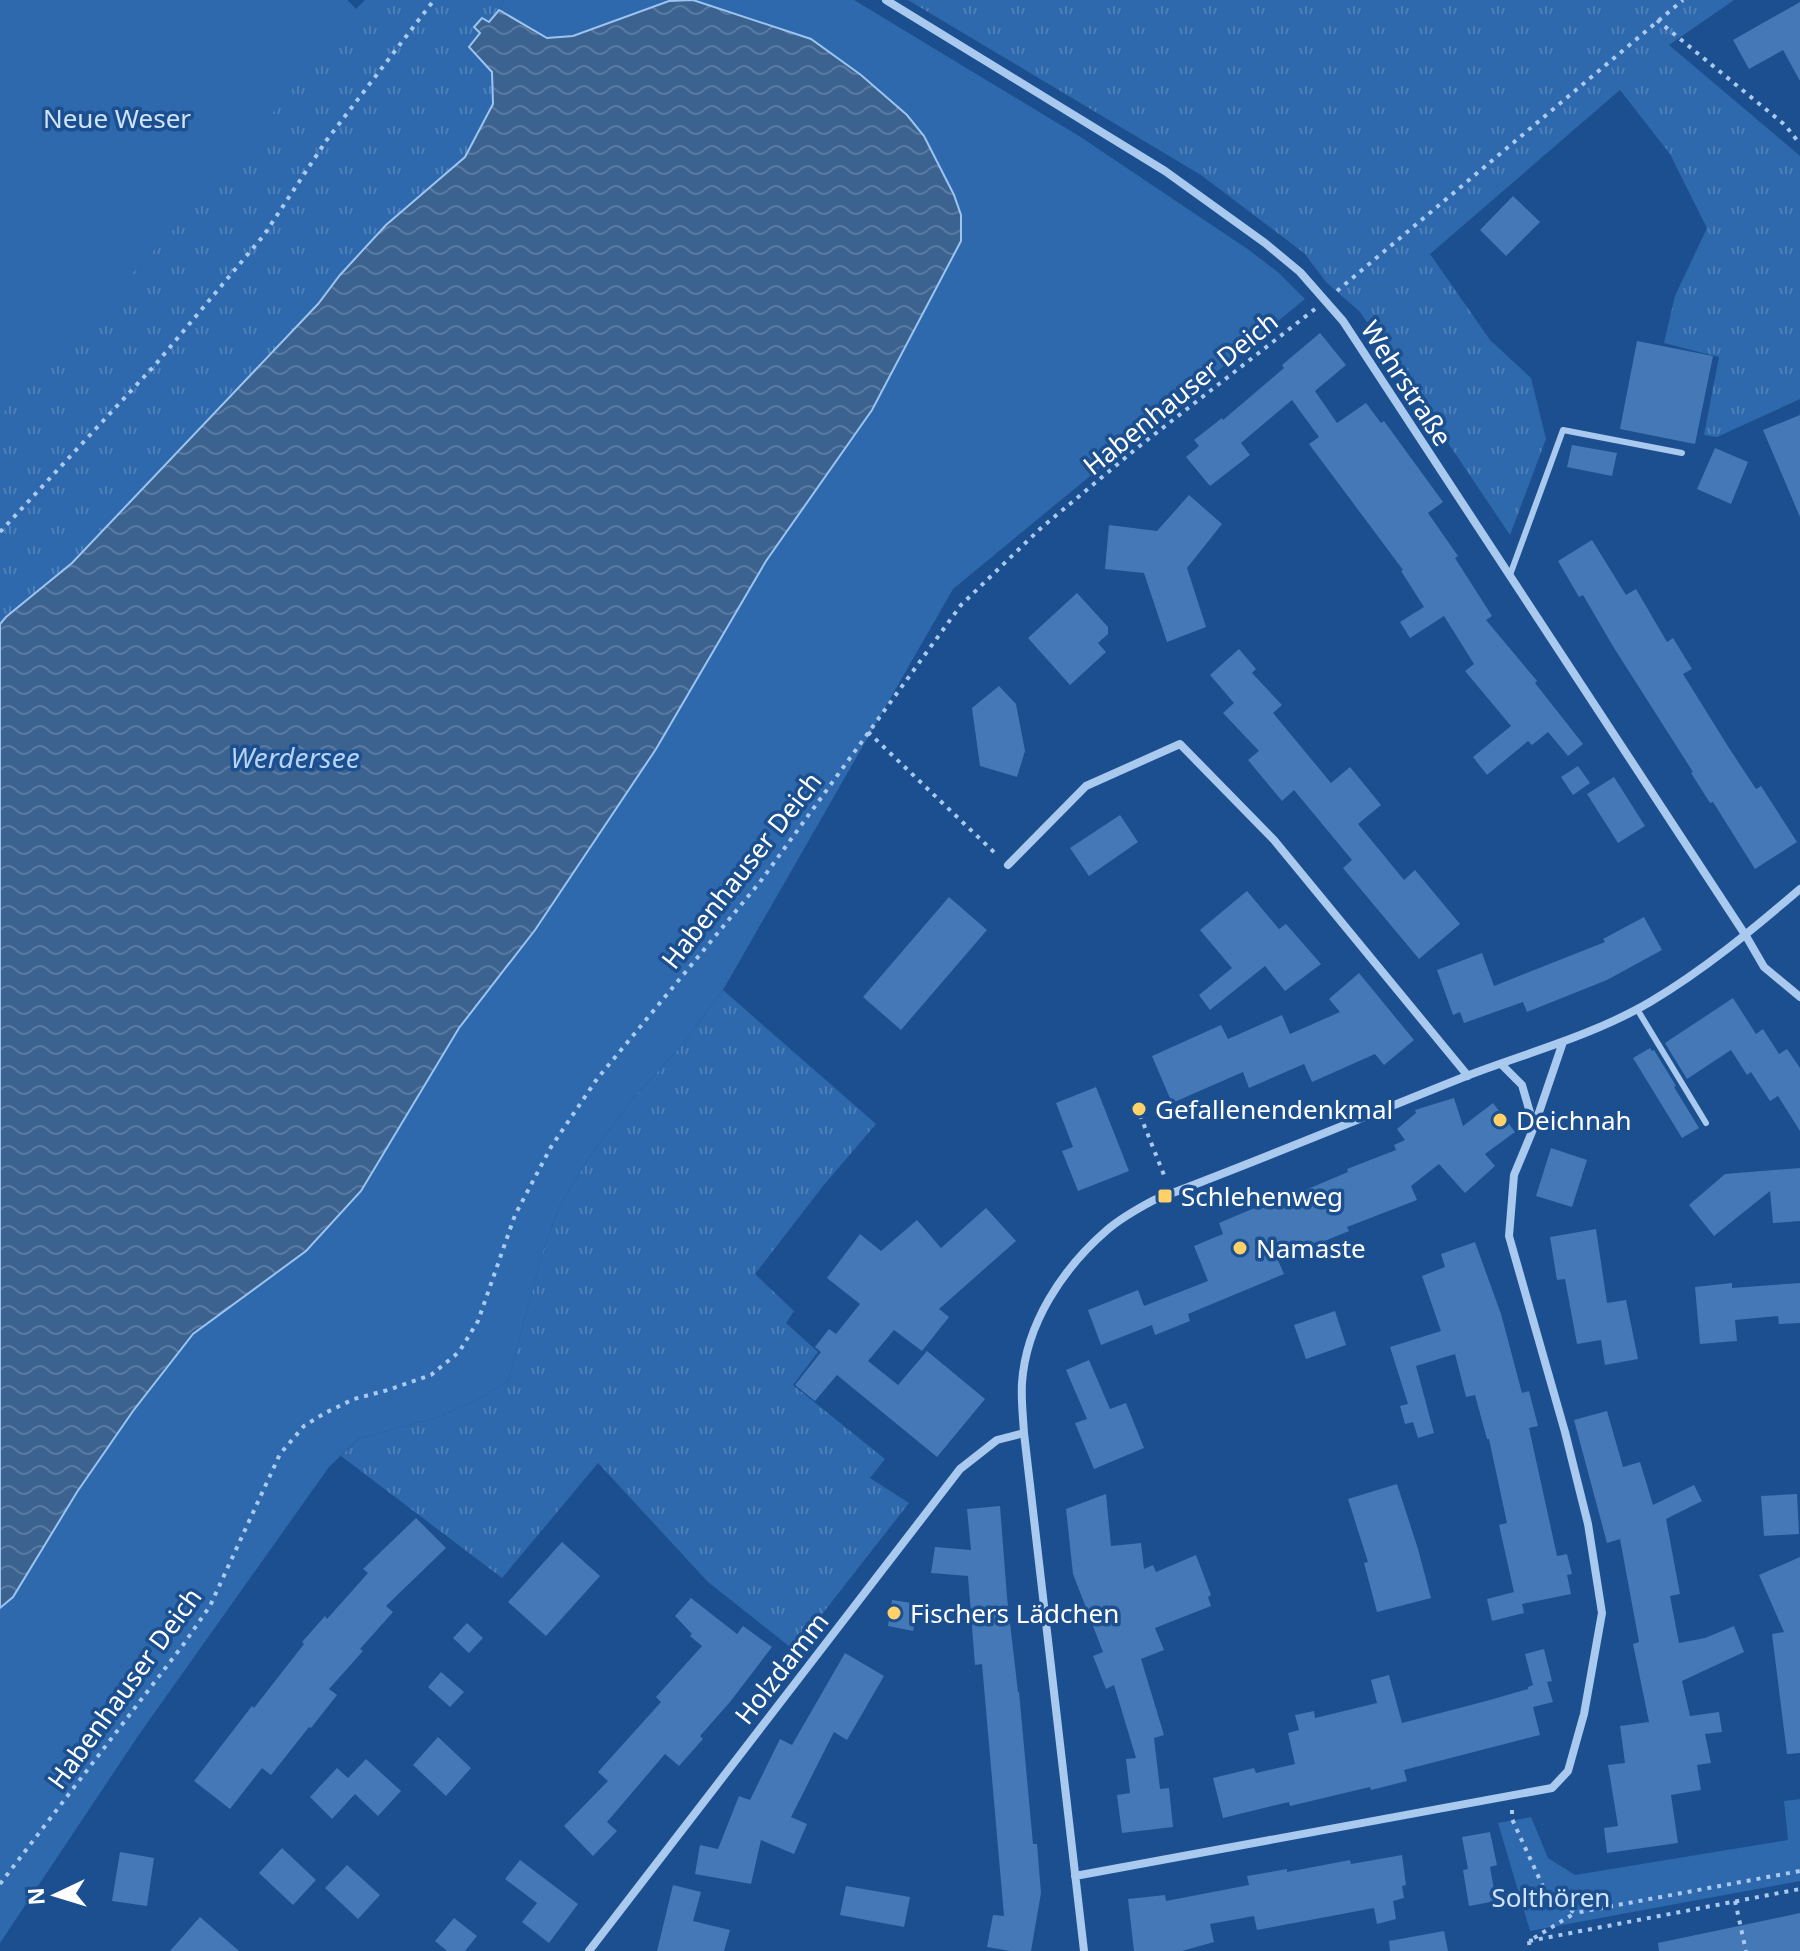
<svg xmlns="http://www.w3.org/2000/svg" width="1800" height="1951" font-family="'Noto Sans',sans-serif">
<style>
.grass{fill:url(#grass-tufts)}
.park{fill:#2e69ad}
.water{fill:url(#water-waves);stroke:#9cc4f0;stroke-width:2}
.building{fill:#4478b7}
.lines{fill:none;stroke-linecap:round;stroke-linejoin:round}
.path{stroke:#a9c9ee;stroke-width:4;stroke-dasharray:4 6;stroke-linecap:butt}
.service{stroke:#a9c9ee;stroke-width:6}
.minor{stroke:#a9c9ee;stroke-width:8}
.poi-dot{fill:#ffd166;stroke:#1b4f8f;stroke-width:3}
.labels{text-anchor:middle;dominant-baseline:central;stroke-width:7;stroke-linejoin:round;paint-order:stroke}
.park-label{font-size:26px;fill:#cfe3fa;stroke:#1b4f8f}
.street-label{font-size:26px;fill:#fff;stroke:#1b4f8f}
.poi-label{font-size:26px;fill:#fff;stroke:#1b4f8f;text-anchor:start}
.water-label{font-size:28px;font-style:italic;fill:#b5d3f5;stroke:#1b4f8f}
</style>
<defs>
<pattern id="grass-tufts" width="24" height="20" patternUnits="userSpaceOnUse" patternTransform="scale(2)"><rect width="24" height="20" fill="#2e69ad"/><path d="M3 7l-1-3M5 7V3M7 7l1-3M15 17l-1-3M17 17v-4M19 17l1-3" fill="none" stroke="#4d80b9"/></pattern>
<pattern id="water-waves" width="16" height="10" patternUnits="userSpaceOnUse" patternTransform="scale(2)"><rect width="16" height="10" fill="#3c6290"/><path d="M0 5q4-4 8 0t8 0" fill="none" stroke="#597aa1"/></pattern>
</defs>
<rect width="100%" height="100%" fill="#1b4f8f"/>
<path class="grass" d="M0,0H347L356,9L365,0H504C497,15 490,22 475,27L481,33L492,72L493,104L465,157L386,225L340,275L318,304L72,563L6,617L0,624Z
M908,0H1734L1669,45L1800,156V399L1717,437L1704,435L1719,357L1664,343L1675,296L1707,228L1670,154L1620,90L1430,254L1490,340L1531,378L1546,439L1510,535L1360,312L1326,282L1304,253L1201,175Z
M723,990L876,1124L823,1186L755,1274L794,1311L786,1323L818,1352L793,1385L885,1459L870,1478L909,1503L794,1650L708,1582L598,1463L502,1578L341,1456L358,1439L441,1416L478,1399L508,1381L543,1251L559,1207L588,1159L630,1102L682,1045Z"/>
<path class="park" d="M0,0H347L356,9L214,186L0,416Z
M504,0H854L1079,136L1249,250L1279,273L1305,299L953,589L723,990L682,1045L630,1102L588,1159L559,1207L543,1251L508,1381L478,1399L441,1416L358,1439L329,1467L138,1736L0,1943V1608L13,1597L77,1492L133,1411L193,1334L306,1251L459,1028L535,930L656,749L766,561L872,410L961,241V215L954,195L924,136L907,115L669,1L573,36L547,38L499,10Z
M1800,1799V1881L1530,1931L1498,1823L1531,1817L1548,1858L1575,1875L1788,1840L1784,1801Z"/>
<path class="water" d="M693,0L811,39L861,75L907,115L924,136L954,195L961,215V241L872,410L766,561L656,749L535,930L459,1028L361,1191L306,1251L193,1334L133,1411L77,1492L13,1597L0,1608V624L6,617L72,563L318,304L340,275L386,225L465,157L493,104L492,72L469,47L480,33L474,27L482,18L489,22L499,10L547,38L573,36L669,1Z"/>
<path class="building" d="M1800,2V81L1783,50L1749,69L1733,40Z
M1513,196L1540,222L1506,256L1480,230Z
M1320,333L1346,365L1315,391L1337,423L1366,403L1381,423L1384,421L1443,502L1428,513L1458,556L1455,558L1492,616L1486,620L1537,681L1535,683L1583,744L1568,756L1548,732L1532,745L1528,741L1487,775L1473,757L1511,726L1465,671L1474,664L1444,616L1410,638L1400,622L1424,607L1401,571L1403,570L1309,444L1319,437L1292,400L1241,443L1250,455L1210,486L1186,457L1199,446L1194,440L1222,418L1223,420L1284,368L1282,365Z
M1637,341L1713,356L1695,444L1620,429Z
M1800,415V517L1763,430Z
M1572,445L1617,453L1612,476L1567,467Z
M1715,448L1748,462L1731,504L1697,489Z
M1189,495L1222,524L1187,568L1206,627L1167,642L1144,573L1105,569L1109,525L1157,531Z
M1592,540L1626,595L1636,589L1667,642L1673,638L1692,669L1683,674L1729,748L1756,789L1761,786L1797,842L1755,869L1713,802L1710,803L1691,773L1693,772L1614,648L1583,595L1579,597L1558,561Z
M1077,593L1108,627V634L1098,643L1106,652L1070,685L1028,638Z
M1239,649L1256,669L1252,673L1282,705L1273,713L1331,783L1350,767L1381,805L1358,824L1404,880L1415,870L1460,924L1419,959L1343,868L1352,860L1294,790L1282,801L1248,760L1259,751L1223,713L1234,703L1210,675Z
M999,686L1016,704L1025,751L1017,777L980,766L972,708Z
M1578,766L1590,783L1573,795L1561,777Z
M1614,777L1645,826L1618,843L1587,794Z
M1120,815L1138,842L1089,876L1070,848Z
M1247,891L1279,929L1286,924L1321,964L1285,991L1265,966L1210,1010L1199,995L1232,968L1200,930Z
M949,897L987,930L901,1030L863,997Z
M1644,917L1662,950L1607,980L1527,1012L1523,1002L1464,1023L1460,1012L1453,1015L1437,970L1482,953L1494,986L1605,942L1603,939Z
M1359,973L1414,1040L1384,1065L1375,1054L1312,1082L1304,1064L1249,1088L1243,1072L1172,1103L1152,1056L1221,1025L1228,1039L1282,1015L1290,1034L1340,1012L1329,999Z
M1733,998L1756,1034L1763,1029L1779,1054L1787,1049L1800,1068V1131L1778,1096L1770,1101L1751,1072L1747,1075L1731,1050L1687,1079L1665,1043Z
M1650,1048L1652,1051L1654,1050L1676,1086L1674,1087L1699,1128L1682,1138L1633,1058Z
M1096,1087L1129,1171L1078,1191L1062,1151L1073,1147L1056,1103Z
M1454,1098L1463,1126L1493,1103L1515,1132L1485,1154L1495,1166L1465,1193L1439,1164L1411,1186L1417,1200L1347,1227L1349,1231L1278,1260L1284,1274L1188,1314L1190,1321L1155,1335L1152,1325L1101,1345L1088,1310L1138,1290L1144,1306L1208,1281L1194,1246L1223,1234L1219,1223L1257,1207L1258,1210L1348,1172L1347,1169L1396,1150L1394,1145L1405,1140L1397,1129L1416,1113L1415,1110Z
M1551,1148L1587,1160L1572,1207L1536,1196Z
M1800,1168V1221L1773,1223L1770,1191L1714,1236L1689,1205L1725,1174Z
M986,1208L1016,1241L939,1309L949,1317L922,1351L894,1330L868,1361L898,1385L927,1351L985,1399L937,1457L837,1375L815,1401L795,1385L821,1352L815,1347L829,1329L836,1334L860,1304L827,1278L860,1234L881,1251L917,1220L941,1248Z
M1596,1229L1607,1303L1626,1300L1638,1359L1605,1365L1601,1340L1577,1344L1565,1279L1557,1280L1550,1237Z
M1475,1242L1501,1314L1522,1393L1529,1391L1538,1426L1529,1428L1557,1556L1567,1554L1572,1574L1567,1575L1571,1594L1522,1604L1524,1613L1492,1621L1487,1599L1514,1592L1499,1525L1507,1523L1489,1439H1487L1475,1395L1466,1397L1455,1354L1416,1366L1434,1433L1418,1438L1413,1422L1405,1424L1400,1406L1408,1404L1390,1347L1441,1331L1422,1276L1445,1267L1441,1254Z
M1732,1283V1288L1800,1283V1323L1779,1324L1778,1316L1735,1320L1737,1341L1700,1344L1695,1287Z
M1335,1311L1346,1345L1306,1359L1294,1325Z
M1089,1360L1110,1409L1126,1403L1144,1448L1094,1469L1075,1423L1087,1419L1066,1370Z
M1607,1411L1623,1467L1640,1462L1653,1505L1694,1485L1702,1501L1666,1519L1680,1594L1670,1596L1679,1643L1705,1638L1734,1626L1744,1652L1682,1681L1690,1716L1719,1712L1722,1732L1705,1734L1711,1763L1697,1765L1701,1790L1671,1795L1678,1843L1607,1853L1604,1828L1618,1826L1608,1765L1625,1763L1620,1726L1649,1722L1633,1644L1639,1642L1620,1539L1607,1543L1574,1420Z
M1397,1484L1418,1549L1431,1598L1377,1612L1364,1563L1368,1562L1348,1499Z
M1106,1494L1111,1546L1141,1543L1144,1569L1153,1565L1156,1572L1196,1555L1211,1595L1208,1597L1211,1606L1155,1628L1164,1650L1141,1659L1164,1735L1154,1738L1160,1789L1169,1788L1173,1827L1122,1833L1117,1795L1130,1793L1126,1759L1136,1758L1114,1685L1106,1689L1093,1656L1103,1652L1073,1574L1066,1509Z
M1797,1494L1799,1534L1764,1536L1761,1496Z
M1000,1506L1007,1597L1018,1692H1019L1033,1844H1037L1041,1893L1031,1951H1010L987,1947L993,1915L1004,1916L982,1664L975,1665L968,1576L931,1573L935,1547L971,1550L967,1509Z
M416,1518L446,1548L386,1606L393,1612L360,1649L363,1651L329,1689L337,1695L311,1728L309,1727L271,1775L262,1768L230,1809L194,1781L252,1706L254,1708L304,1644L302,1642L325,1616L327,1619L368,1573L363,1569Z
M562,1542L600,1576L546,1636L508,1602Z
M1800,1557V1753L1787,1754L1772,1634L1784,1632L1759,1575Z
M691,1598L737,1634L743,1626L772,1647L730,1702L700,1736L703,1739L679,1766L665,1754L607,1822L617,1831L593,1856L564,1826L608,1781L598,1772L661,1702L656,1697L702,1646L690,1636L692,1634L675,1616Z
M892,1600L918,1604L913,1631L888,1626Z
M467,1623L483,1638L469,1653L453,1638Z
M1544,1649L1552,1681L1547,1682L1553,1702L1533,1707L1540,1735L1404,1770L1407,1781L1371,1790L1370,1787L1290,1806L1289,1802L1223,1818L1213,1778L1254,1768L1256,1773L1295,1764L1288,1733L1299,1730L1295,1715L1314,1711L1315,1718L1377,1703L1371,1680L1389,1675L1402,1723L1490,1700L1528,1689V1687L1533,1685L1525,1654Z
M845,1653L884,1676L847,1740L834,1732L791,1817L807,1824L794,1854L761,1840L751,1884L695,1874L700,1845L718,1849L739,1796L750,1800L780,1739L792,1745Z
M441,1672L464,1692L450,1707L428,1687Z
M438,1737L471,1768L446,1796L413,1765Z
M366,1759L401,1791L378,1816L355,1794L332,1819L310,1797L337,1768L348,1778Z
M1490,1832L1497,1865L1490,1867L1496,1901L1469,1906L1463,1870L1468,1869L1462,1837Z
M282,1848L316,1880L293,1905L259,1873Z
M120,1852L154,1858L147,1906L112,1901Z
M1402,1855L1406,1885L1402,1886L1404,1898L1393,1901L1396,1919L1377,1924L1374,1908L1257,1930L1254,1916L1210,1924L1214,1942L1182,1951H1134L1128,1899L1165,1895L1166,1901L1249,1885L1247,1876L1287,1869V1872L1350,1860L1351,1864Z
M520,1860L578,1904L549,1943L522,1922L537,1903L505,1879Z
M347,1865L380,1895L358,1919L325,1888Z
M673,1885L701,1892L693,1921L730,1930L724,1951H657Z
M846,1886L910,1897L904,1927L840,1915Z
M1800,1913V1951H1659L1658,1943Z
M200,1917L239,1951H170Z
M454,1918L477,1936L465,1951H447L435,1941Z
M1444,1931L1448,1951H1390L1389,1941Z"/>
<g class="lines">
<path class="path" d="M1657,20L1785,125L1800,144
M1337,291L1683,0
M0,532L155,365L264,235L326,141L434,0
M868,732L997,855
M1140,1115L1166,1180
M1512,1810V1819L1545,1891L1575,1913L1800,1871
M0,1884L183,1645L210,1606L280,1454L304,1426L325,1413L354,1399L388,1390L431,1375L459,1352L478,1321L515,1215L551,1147L597,1079L760,882L961,605L1041,528L1137,448L1315,309
M1735,1901L1746,1951
M1534,1938L1575,1913
M1529,1941L1800,1889
M1529,1941L1530,1951"/>
<path class="service" d="M1510,575L1563,430L1682,453
M1637,1009L1706,1123"/>
<path class="minor" d="M886,0L1165,171L1265,243L1300,272L1343,321L1746,936L1764,967L1800,997
M1008,865L1086,786L1180,744L1274,840L1468,1076
M1501,1064L1522,1085L1534,1126
M1075,1876L1552,1788L1568,1771L1584,1714L1602,1613L1588,1524L1565,1432L1509,1236L1514,1175L1534,1127L1563,1042
M589,1951L960,1469L997,1440L1024,1433
M1084,1951L1024,1433C1023,1417 1021,1400 1022,1383C1026,1324 1062,1269 1107,1230C1121,1218 1137,1209 1154,1200C1258,1161 1361,1118 1464,1077C1526,1053 1592,1036 1650,1002C1704,970 1752,930 1800,889"/>
</g>
<g class="poi-dot">
<circle cx="1139" cy="1109" r="8"/>
<circle cx="1500" cy="1120" r="8"/>
<rect x="1157" y="1188" width="16" height="16" rx="4"/>
<circle cx="1240" cy="1248" r="8"/>
<circle cx="894" cy="1613" r="8"/>
</g>
<g class="labels">
<g class="park-label">
<text x="117" y="118">Neue Weser</text>
<text x="1551" y="1897">Solthören</text>
</g>
<g class="street-label">
<text transform="translate(1407 383) rotate(57)">Wehrstraße</text>
<text transform="translate(1180 393) rotate(-39)">Habenhauser Deich</text>
<text transform="translate(741 870) rotate(-52)">Habenhauser Deich</text>
<text transform="translate(781 1668) rotate(-52)">Holzdamm</text>
<text transform="translate(124 1688) rotate(-54)">Habenhauser Deich</text>
</g>
<g class="poi-label">
<text x="1155" y="1109">Gefallenendenkmal</text>
<text x="1516" y="1120">Deichnah</text>
<text x="1181" y="1196">Schlehenweg</text>
<text x="1256" y="1248">Namaste</text>
<text x="910" y="1613">Fischers Lädchen</text>
</g>
<g class="water-label">
<text x="295" y="757">Werdersee</text>
</g>
</g>
<g transform="translate(56 1895) rotate(266)" stroke="#1b4f8f" stroke-width="6" paint-order="stroke">
<path d="M0-6L14 30L0 20L-14 30Z" fill="#ffffff"/>
<text y="-12" font-size="22" font-weight="bold" text-anchor="middle" fill="#ffffff">N</text>
</g>
</svg>
